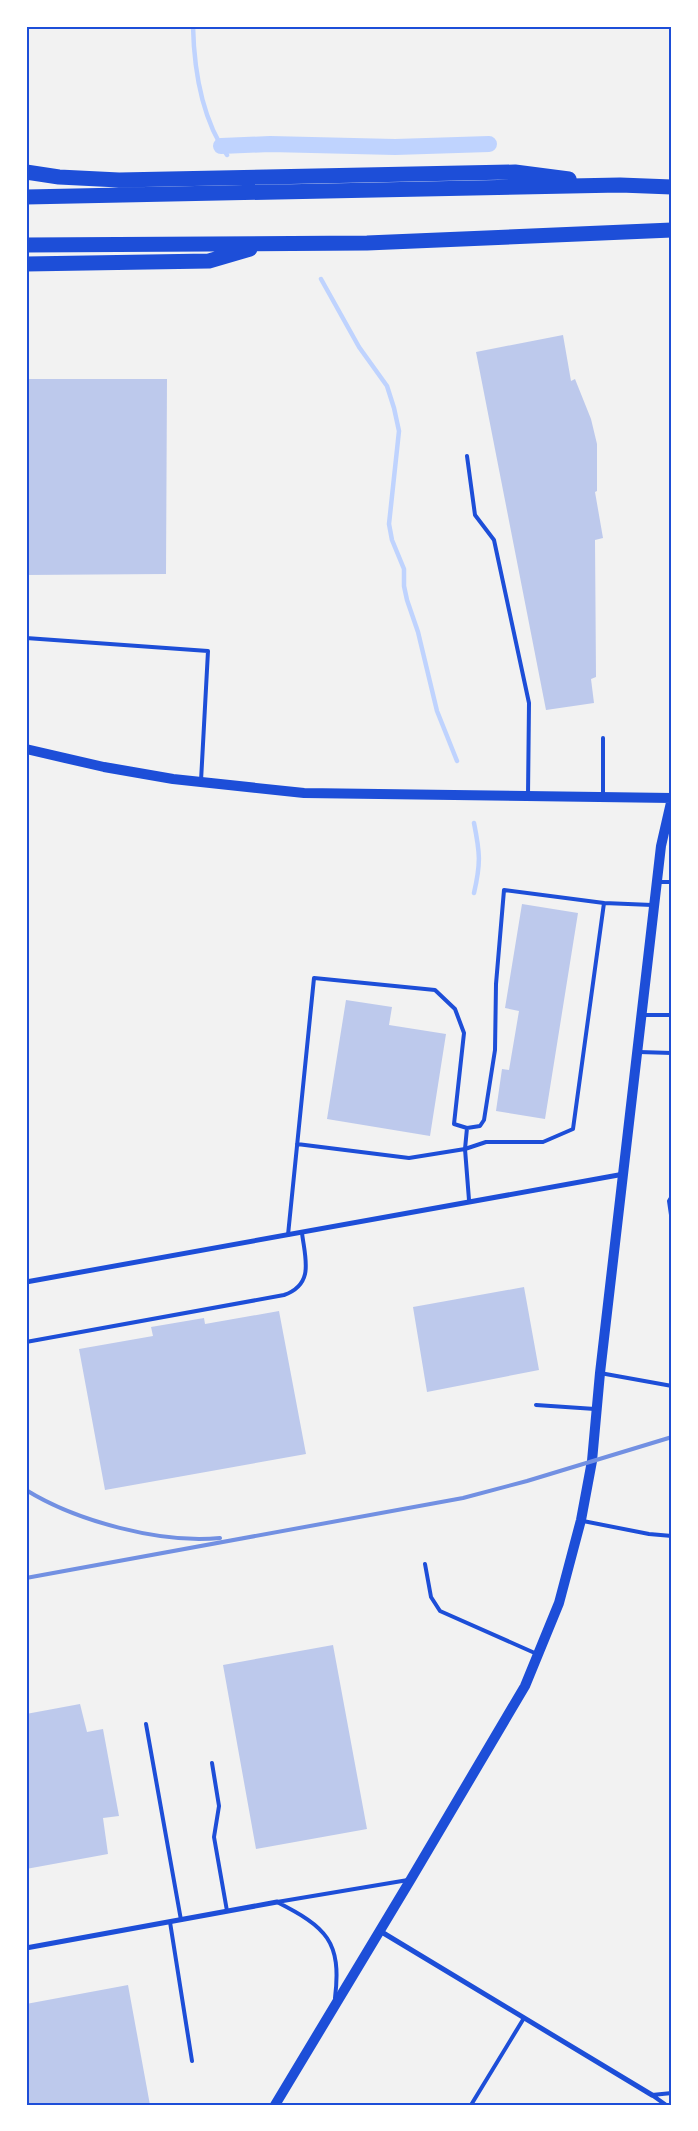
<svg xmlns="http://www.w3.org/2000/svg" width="698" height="2131" font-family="'Nunito Sans',sans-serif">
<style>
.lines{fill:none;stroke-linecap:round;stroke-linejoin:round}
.stream{stroke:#bfd3fe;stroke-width:4.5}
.canal{stroke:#bfd3fe;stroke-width:16}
.building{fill:#bdc9ec}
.service{stroke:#1d4ed8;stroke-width:4}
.minor{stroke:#1d4ed8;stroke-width:5}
.secondary{stroke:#1d4ed8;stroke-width:10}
.motorway{stroke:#1d4ed8;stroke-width:15}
.rail{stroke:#7290e2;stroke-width:4}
.neatline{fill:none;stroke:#1d4ed8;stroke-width:2}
</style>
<rect width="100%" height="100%" fill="#f2f2f2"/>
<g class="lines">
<path class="stream" d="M193,26C194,70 202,119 227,155
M321,279L359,347L387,386L394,408L399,431L389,524L392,540L404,569V586L407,600L418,632L437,711L457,761
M474,893C481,863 480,853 474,823"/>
<path class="canal" d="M221,146L270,144L395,147L489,144"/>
</g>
<path class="building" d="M563,335L571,381L575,379L591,419L597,444V491L595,492L603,538L595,540L596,677L591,679L594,703L546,710L476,352Z
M26,379H167L166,574L26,575Z
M522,904L578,913L545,1119L496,1111L502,1069L509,1070L519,1011L505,1008Z
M346,1000L392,1007L389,1025L446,1034L430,1136L327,1119Z
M524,1287L539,1370L427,1392L413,1307Z
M279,1311L306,1454L105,1490L79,1349L153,1336L151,1327L204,1318L205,1324Z
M333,1645L367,1829L256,1849L223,1665Z
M80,1704L87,1732L103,1729L119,1816L103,1818L108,1854L26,1869V1714Z
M128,1985L150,2105H26V2004Z"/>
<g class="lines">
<path class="service" d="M467,456L475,515L494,540L529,703L528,796
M26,638L208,651L201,781
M603,795V738
M657,882H672
M642,1015H672
M639,1052L672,1053
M467,1128L465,1149L469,1200
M297,1144L409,1158L465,1149L486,1142H543L573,1129L604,903
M672,1196L669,1201L672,1222
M288,1235L314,978L435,990L455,1009L464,1033L454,1124L467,1128L480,1126L484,1120L495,1050L496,984L504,890L604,903L652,905
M26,1342L284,1295C315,1284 305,1258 302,1233
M600,1373L672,1386
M536,1405L595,1409
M583,1521L649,1534L672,1536
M425,1564L431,1597L440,1611L537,1654
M146,1724L181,1920
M212,1763L219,1806L214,1837L227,1911
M277,1902L408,1880
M277,1902C326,1927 342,1941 335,1998
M170,1922L192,2061
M652,2095L672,2093
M652,2095L666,2105
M471,2105L524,2018"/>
<path class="minor" d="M26,1282L624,1174
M380,1931L652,2095
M26,1948L277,1902"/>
<path class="secondary" d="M26,749L104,767L173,779L304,793L672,798
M275,2105L411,1879L525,1686L559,1603L581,1520L592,1461L600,1373L649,950L661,846L672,798"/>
<path class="motorway" d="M26,172L59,177L119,180L515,172L569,179
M26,197L620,185L672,187
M26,245L367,243L672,230
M26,264L209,261L250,249"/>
<path class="rail" d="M26,1490C76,1521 161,1544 220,1538
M26,1578L463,1498L527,1481L672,1437"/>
</g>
<rect width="698" height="2131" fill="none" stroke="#ffffff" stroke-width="55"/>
<rect x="28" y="28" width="642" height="2076" class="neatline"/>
</svg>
